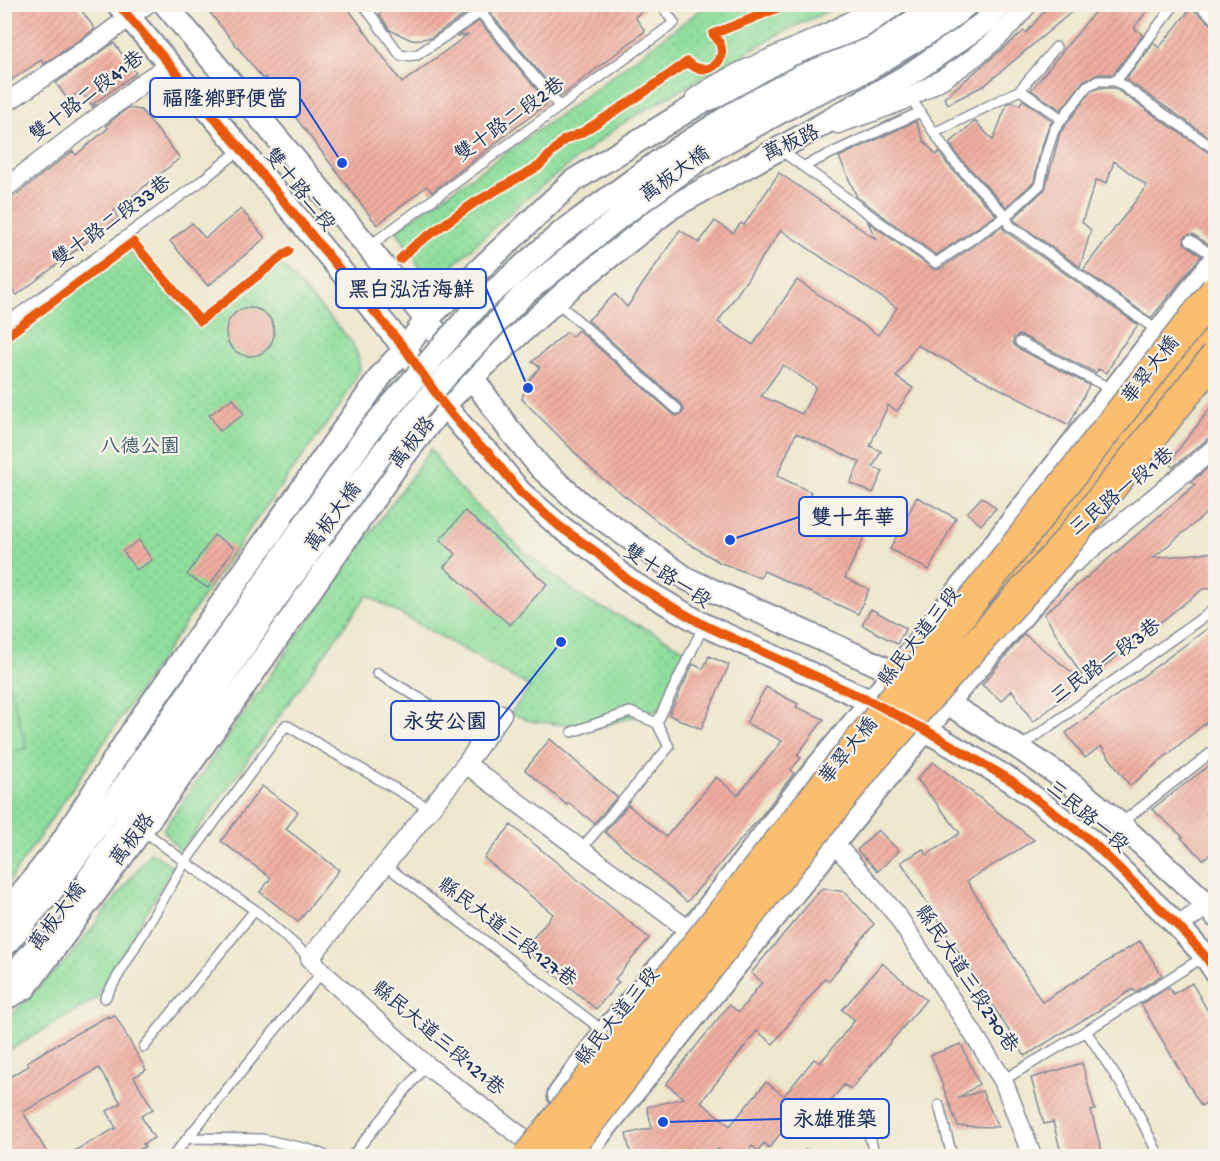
<svg xmlns="http://www.w3.org/2000/svg" width="1220" height="1161" font-family="'Gochi Hand','LXGW WenKai TC',sans-serif">
<style>
.park{fill:url(#park-dots);stroke:#54867d;stroke-width:1.5}
.pitch{fill:#8ede9c;stroke:#54867d;stroke-width:1.5}
.building{fill:url(#building-hatch);fill-rule:evenodd}
.lines{fill:none;stroke-linecap:round;stroke-linejoin:round}
.service-casing{stroke:#848b96;stroke-width:12}
.minor-casing{stroke:#848b96;stroke-width:21}
.tertiary-casing{stroke:#848b96;stroke-width:26}
.trunk-casing{stroke:#848b96;stroke-width:33}
.service{stroke:#fff;stroke-width:9}
.minor{stroke:#fff;stroke-width:18}
.tertiary{stroke:#fff;stroke-width:22}
.trunk{stroke:#fbbd6e;stroke-width:30}
.tertiary-bridge-casing{stroke:#848b96;stroke-width:26;stroke-linecap:butt}
.trunk-bridge-casing{stroke:#848b96;stroke-width:33;stroke-linecap:butt}
.tertiary-bridge{stroke:#fff;stroke-width:22}
.trunk-bridge{stroke:#fbbd6e;stroke-width:30}
.cycleway-casing{stroke:#f7f3e8;stroke-width:13}
.cycleway{stroke:#e8590c;stroke-width:9}
.labels{text-anchor:middle;dominant-baseline:central;stroke-width:4.5;stroke-linejoin:round;paint-order:stroke}
.street-label{font-size:20px;fill:#1b2f5e;stroke:#f7f3e8}
.park-label{font-size:20px;fill:#385b6e;stroke:#f7f3e8}
.leader{fill:none;stroke:#1d4ed8;stroke-width:2}
.callout-dot{fill:#1d4ed8;stroke:#f7f3e8;stroke-width:2}
.callout{fill:#f7f3e8;stroke:#1d4ed8;stroke-width:2}
.callout-label{font-size:21px;text-anchor:middle;font-weight:bold;fill:#1b2f5e}
</style>
<defs>
<pattern id="park-dots" width="8" height="8" patternUnits="userSpaceOnUse" patternTransform="scale(1.5)"><rect width="8" height="8" fill="#8ede9c"/><path d="M2 2h.1M6 6h.1" fill="none" stroke="#7abf89" stroke-width="1.8" stroke-linecap="round"/></pattern>
<pattern id="building-hatch" width="6" height="6" patternUnits="userSpaceOnUse" patternTransform="scale(1.5)"><rect width="6" height="6" fill="#f0ada0"/><path d="M-1 1l2-2M0 6l6-6M5 7l2-2" fill="none" stroke="#cd958c"/></pattern>
</defs>
<rect width="100%" height="100%" fill="#f7f3e8"/>
<filter id="ink" filterUnits="userSpaceOnUse"><feTurbulence type="fractalNoise" baseFrequency=".0167" numOctaves="2"/><feDisplacementMap in="SourceGraphic" scale="12" xChannelSelector="R" yChannelSelector="G"/><feConvolveMatrix kernelMatrix="1 2 1 2 8 2 1 2 1" color-interpolation-filters="sRGB"/></filter>
<filter id="wash" filterUnits="userSpaceOnUse"><feTurbulence type="fractalNoise" baseFrequency=".008" numOctaves="4" result="noise"/><feDisplacementMap in="SourceGraphic" scale="24" xChannelSelector="R" yChannelSelector="G"/><feGaussianBlur stdDeviation="1.35" result="paint"/><feColorMatrix in="noise" values="0 0 0 0 0 0 0 0 0 0 0 0 0 0 0 0 0 1.4 0 .05"/><feComposite in="paint" operator="in"/></filter>
<g filter="url(#wash)">
<rect width="100%" height="100%" fill="#ede7cd"/>
<path class="park" d="M707,5H840L775,36L621,124L523,201L435,282L420,268L396,230L568,109Z
M119,240L196,324L277,260L351,341L358,355L360,370L340,406L251,527L5,887V324Z
M431,449L451,480L523,551L587,601L653,632L689,652L666,706L598,728L529,721L511,713L530,687L367,595L181,852L163,830L335,582Z
M151,852L173,867L96,999L5,1053L4,1023L72,954Z"/>
<path class="pitch" d="M4,668L27,748L5,754H4Z"/>
<g id="blocks">
<path class="building" d="M4,4H77L95,29L44,64L41,60L4,85Z
M203,4H345L402,83L467,35L458,36L479,21L548,103L432,192L427,186L377,225L265,77L263,79Z
M391,4H480L430,38L411,40L390,30L379,14Z
M500,4H651L635,17L645,31L560,97L491,14L497,9Z
M1050,4H1081L985,85L948,104L944,98L1024,31L1026,33Z
M1101,4H1152L1134,28L1143,35L1113,74H1098L1084,80L1061,110L1031,90Z
M1191,8L1215,27V141L1126,79L1154,43L1159,48Z
M114,43L136,73L93,104L96,105L93,107L81,91L68,100L56,83Z
M1099,88H1114L1215,157V240L1210,246L1193,234L1185,236L1184,243L1201,256L1151,318L1083,270L1147,186L1114,161L1107,183L1096,180L1082,222L1091,230L1080,267L1015,221L1014,218L1045,189L1060,133L1091,91Z
M1023,100L1052,121L1048,128L1039,156L1034,182L1006,207L957,155L950,143L975,121L993,140L1007,104L1011,102L1019,105Z
M128,108L141,110L180,158L114,211L118,218L17,295L4,279V204L73,151L76,155L108,128L106,125Z
M916,121L924,141L936,155L939,152L947,164L996,215L936,255L857,197L839,157Z
M779,173L876,239L868,222L935,270L940,269L1002,227L1005,231L1138,325L1119,350L1107,373L1098,369L1096,373L1023,336L1019,335L1014,338L1013,343L1017,348L1089,385L1069,425L917,345L896,377L913,388L897,411L888,405L870,446L881,451L873,467L883,471L873,493L850,483L860,462L796,433L777,476L811,492L803,510L864,538L845,578L869,589L858,614L764,571L760,578L719,562L676,536L593,471L522,399L526,384L540,367L532,362L567,332L572,336L578,330L673,414L676,416L682,414L684,410L681,404L588,320L615,294L627,307L680,230L699,243L715,221L733,233L741,223L744,225ZM781,230L897,308L878,335L797,280L753,345L718,322ZM783,365L816,387L802,414L761,396Z
M241,209L265,238L208,286L170,241L192,223L205,238Z
M226 332a24 24 0 1 1 48 0a24 24 0 1 1-48 0Z
M233,398L244,414L220,431L209,415Z
M1215,402V436L1209,438L1173,467L1168,463Z
M1215,462V506L1153,558L1215,552V588L1203,589L1085,681L1044,614L1195,485L1191,482Z
M917,497L956,518L929,570L890,549Z
M982,497L996,508L981,525L967,513Z
M465,511L547,584L510,625L444,567L456,554L440,540Z
M214,535L234,548L208,588L187,575Z
M139,540L152,560L136,570L123,551Z
M871,609L906,628L897,644L862,625Z
M1215,623V715L1130,786L1101,746L1085,758L1066,733Z
M1024,634L1084,682L1033,722L1012,690L1002,701L982,685Z
M709,656L729,665L701,729L669,715L693,664L703,669Z
M766,687L798,704L796,707L824,719L797,755L801,758L791,770L794,773L762,815L687,902L605,832L628,805L666,837L716,777L738,795L782,741L746,723Z
M550,739L617,797L594,823L569,803L567,805L525,770Z
M1215,761V851L1203,859L1181,838L1183,837L1152,809Z
M933,762L1034,840L967,881L1042,1002L1140,941L1162,975L1135,992L1133,989L1025,1056L901,862L923,849L927,855L960,833L917,779Z
M262,786L298,812L286,829L339,870L298,922L260,892L271,878L221,841Z
M511,825L649,938L615,979L619,982L596,1009L524,949L553,914L484,858Z
M878,830L899,851L878,871L857,850Z
M822,888L845,892L874,924L829,981L825,978L773,1044L757,1031L701,1102L730,1126L766,1082L784,1096L814,1059L820,1063L855,1020L842,1010L882,963L926,1000L851,1089L844,1085L813,1123L798,1111L769,1148L764,1143L758,1151L752,1146L746,1154L739,1149L733,1156H727L718,1149L712,1156H631L626,1134L652,1128L647,1107L684,1098L666,1084L729,1005L739,1012L762,982L751,973Z
M1192,983L1215,1024V1098L1201,1106L1141,1004L1169,987L1173,994Z
M115,1015L146,1070L134,1077L153,1109L141,1116L154,1138L143,1144L145,1147L128,1156H65L116,1128L107,1111L121,1103L99,1068L23,1112L49,1156H4V1080L29,1066L27,1062L48,1049L108,1016L109,1018Z
M961,1044L979,1084L958,1098L982,1091L998,1127L958,1126L931,1055Z
M1082,1063L1095,1110L1091,1111L1103,1156H1062L1053,1122L1044,1124L1031,1078Z"/>
</g>
</g>
<g filter="url(#ink)">
<use href="#blocks" fill-opacity="0" stroke="#848b96" stroke-width="1.5"/>
<g class="lines">
<defs>
<path id="service" d="M363,4L401,56L417,55L493,4
M1197,4L1216,20
M482,14L560,107
M1116,81L1216,150
M1116,81L1175,4
M1020,90L1062,119
M910,97L952,159L1006,216L1009,225L1158,331
M934,133L1020,90L1056,47
M779,149L936,263L1006,216L1040,185L1045,158L1054,130L1062,119L1087,86L1098,81H1116
M804,166L920,112
M1190,240L1215,257
M368,247L674,23L661,4
M556,301L677,409
M4,324L200,182L241,149
M1020,342L1113,390
M377,673L485,737
M657,723L704,625
M572,732L630,712L657,723L669,747L580,850
M1019,748L1216,608
M1121,823L1216,749
M143,830L185,862L255,910L310,958
M385,865L605,1032
M105,998L185,862L286,725L430,809
M1086,1031L1132,1101L1159,1156
M144,1047L255,910
M1003,1080L1086,1031L1205,956
M939,1105L952,1156
M865,1119L875,1156
M188,1138L262,1139L308,1149
M807,1155L808,1156
M173,1156L322,972
M307,1156L308,1149L326,1156
M352,1156L426,1065"/>
<path id="minor" d="M695,98C748,61 813,46 868,10
M4,104L92,45L147,4
M838,124C862,115 889,108 912,96C954,74 999,43 1028,4
M4,189L148,79L171,65
M1075,562L1216,447
M502,714L466,764L310,958L322,972L426,1065L526,1140L544,1147
M466,764L690,931
M835,844L896,914L1003,1080L1032,1156
M1178,926L1216,900"/>
<path id="tertiary" d="M118,4L241,149L405,349L444,405L477,444L489,453L520,492L559,526L596,552L629,581L671,606L704,625L872,702L927,731L1012,781L1091,841L1178,926L1205,956L1216,972
M165,4L368,247L472,377L508,428L541,468L580,503L687,579L878,665L947,703L1019,748L1069,782L1120,824L1207,904L1216,916
M89,878L275,600L319,539
M4,915L58,848L137,724L383,373L405,349L426,320L573,181L698,104L849,36L895,4
M4,946L55,887L302,528
M4,985L40,943
M4,999L25,988L193,760L400,461L444,405L472,377L570,288L672,207L797,139L910,74L988,20L1002,4
M559,1095L605,1032L690,931L804,783L894,674L1216,258
M582,1156L947,703L1083,545"/>
<path id="trunk" d="M894,674L923,653L952,638L1017,577L1216,329"/>
</defs>
<use href="#service" class="service-casing"/>
<use href="#minor" class="minor-casing"/>
<use href="#tertiary" class="tertiary-casing"/>
<use href="#trunk" class="trunk-casing"/>
<use href="#service" class="service"/>
<use href="#minor" class="minor"/>
<use href="#tertiary" class="tertiary"/>
<use href="#trunk" class="trunk"/>
<defs>
<path id="tertiary-bridge" d="M302,528L370,430L478,305L561,233L663,158L734,113L799,77L873,48L939,4
M319,539L383,452L446,376L523,295L622,215L718,146L805,98L865,71L947,21L967,4"/>
<path id="trunk-bridge" d="M528,1156L1015,547L1216,290
M563,1156L762,898L870,762L1060,551L1216,356"/>
</defs>
<use href="#tertiary-bridge" class="tertiary-bridge-casing"/>
<use href="#trunk-bridge" class="trunk-bridge-casing"/>
<use href="#tertiary-bridge" class="tertiary-bridge"/>
<use href="#trunk-bridge" class="trunk-bridge"/>
<defs>
<path id="cycleway" d="M118,4L241,149L405,349L444,405L477,444L489,453L520,492L559,526L596,552L629,581L671,606L704,625L872,702L927,731L1012,781L1091,841L1178,926L1205,956L1216,972
M400,259L415,245L474,203L539,166L564,140L581,133L639,96L687,62C710,82 735,55 713,34L788,4
M4,338L133,242L200,321L289,251"/>
</defs>
<use href="#cycleway" class="cycleway-casing"/>
<use href="#cycleway" class="cycleway"/>
</g>
</g>
<g class="labels">
<g class="street-label">
<text transform="translate(88 98) rotate(-37)">雙十路二段41巷</text>
<text transform="translate(511 121) rotate(-36)">雙十路二段2巷</text>
<text transform="translate(792 145) rotate(-25)">萬板路</text>
<text transform="translate(676 176) rotate(-36)">萬板大橋</text>
<text transform="translate(298 191) rotate(51)">雙十路二段</text>
<text transform="translate(113 223) rotate(-36)">雙十路二段33巷</text>
<text transform="translate(1152 371) rotate(-52)">華翠大橋</text>
<text transform="translate(414 444) rotate(-52)">萬板路</text>
<text transform="translate(1123 493) rotate(-39)">三民路一段1巷</text>
<text transform="translate(335 518) rotate(-54)">萬板大橋</text>
<text transform="translate(666 578) rotate(33)">雙十路一段</text>
<text transform="translate(921 638) rotate(-52)">縣民大道三段</text>
<text transform="translate(1107 663) rotate(-36)">三民路一段3巷</text>
<text transform="translate(850 752) rotate(-51)">華翠大橋</text>
<text transform="translate(1086 818) rotate(40)">三民路一段</text>
<text transform="translate(134 841) rotate(-53)">萬板路</text>
<text transform="translate(59 918) rotate(-53)">萬板大橋</text>
<text transform="translate(506 934) rotate(37)">縣民大道三段127巷</text>
<text transform="translate(965 980) rotate(57)">縣民大道三段270巷</text>
<text transform="translate(619 1018) rotate(-51)">縣民大道三段</text>
<text transform="translate(437 1040) rotate(40)">縣民大道三段121巷</text>
</g>
<g class="park-label">
<text x="140" y="448">八德公園</text>
</g>
</g>
<path class="leader" d="M342 163L300 98M528 388L486 288M730 540L799 517M561 642L499 720M663 1122L781 1119"/>
<g class="callout-dot">
<circle cx="342" cy="163" r="6"/>
<circle cx="528" cy="388" r="6"/>
<circle cx="730" cy="540" r="6"/>
<circle cx="561" cy="642" r="6"/>
<circle cx="663" cy="1122" r="6"/>
</g>
<g class="callout">
<rect x="150" y="78" width="150" height="39" rx="6"/>
<rect x="336" y="269" width="150" height="39" rx="6"/>
<rect x="799" y="497" width="108" height="39" rx="6"/>
<rect x="391" y="701" width="108" height="39" rx="6"/>
<rect x="781" y="1099" width="108" height="39" rx="6"/>
</g>
<g class="callout-label">
<text x="225" y="105">福隆鄉野便當</text>
<text x="411" y="296">黑白泓活海鮮</text>
<text x="853" y="524">雙十年華</text>
<text x="445" y="728">永安公園</text>
<text x="835" y="1126">永雄雅築</text>
</g>
<rect width="1220" height="1161" fill="none" stroke="#f7f3e8" stroke-width="24"/>
</svg>
